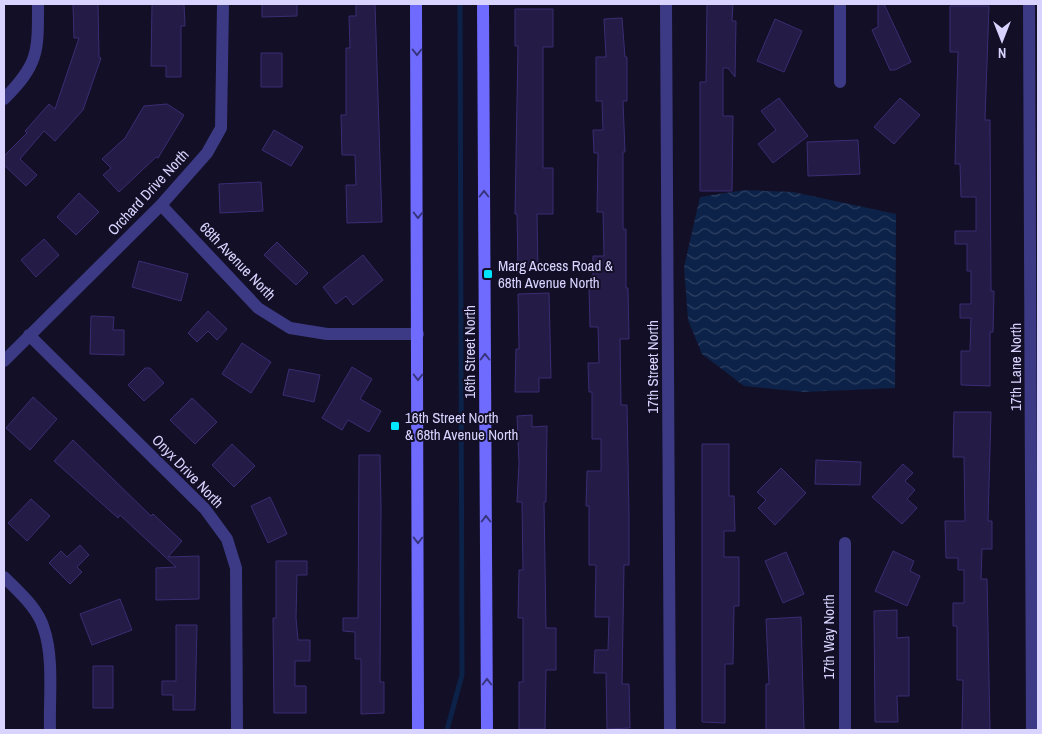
<svg xmlns="http://www.w3.org/2000/svg" width="1042" height="734" font-family="'Archivo Narrow',sans-serif">
<style>
.water{fill:url(#water-waves)}
.lines{fill:none;stroke-linecap:round;stroke-linejoin:round}
.stream{stroke:#0c2248;stroke-width:5}
.building{fill:#241b47;stroke:#3b2d73}
.street{stroke:#3d3a85;stroke-width:12}
.secondary{stroke:#6f6bff;stroke-width:12}
.oneway{stroke:#38347d}
.poi-dot{fill:#00e5ff;stroke:#130f26;stroke-width:2}
.labels{text-anchor:middle;dominant-baseline:central;stroke-width:4;stroke-linejoin:round;paint-order:stroke}
.street-label{font-size:15px;fill:#d9d4ff;stroke:#130f26}
.poi-label{font-size:15px;fill:#d9d4ff;stroke:#130f26;text-anchor:start}
</style>
<defs>
<pattern id="water-waves" width="16" height="10" patternUnits="userSpaceOnUse" patternTransform="scale(1.25)"><rect width="16" height="10" fill="#0c2248"/><path d="M0 5q4-4 8 0t8 0" fill="none" stroke="#2f4163"/></pattern>
</defs>
<rect width="100%" height="100%" fill="#130f26"/>
<path class="water" d="M745,190L793,192L896,214L895,388L803,392L744,386L702,354L688,320L684,267L700,197Z"/>
<g class="lines">
<path class="stream" d="M447,730L462,675L460,4"/>
</g>
<path class="building" d="M73,4H98L99,57L101,58L83,110L55,141L44,131L20,159L37,175L26,186L4,165V156L27,133L25,131L49,104L55,109L79,38H74Z
M152,4H184L185,26H181V77H166V66H151Z
M262,4H297V16L262,17Z
M356,4H375L382,222L347,223L346,185H356L355,155H342L341,115H346V48H350L349,16H356Z
M707,4H733L732,21H736L735,77L728,68H723V116H733L732,191H700V82H706Z
M878,4H884L911,62L895,70H890L872,30L878,27Z
M950,6H989L985,120H990L991,291H994L993,332H990V386L961,385V351H970L971,318H960V304H971V271H967V244H955V231H976V197H961L960,164H955L958,52H950Z
M515,9H553V47H543V168H553V214H537L538,268H518L517,214H515L518,46H515Z
M622,18L625,57H627V101H623L625,152H623V229H626V288H628L629,339H620L621,405H627L629,515V565H624L622,684H629L630,728L607,729L606,673H594L595,650H608L609,617H595L596,565H589V506H586L587,471H601V439H592V392H589L588,363H599L598,327H590L589,288H593V256H604L603,212H597L598,153H594L593,130H603L602,101H596V57H606L604,19Z
M775,19L802,31L784,72L757,61Z
M261,53H282V87H261Z
M779,98L808,136L773,163L758,144L776,130L761,111Z
M900,98L920,115L894,144L874,127Z
M167,104L184,115L158,158L156,157L119,192L103,175L111,168L102,159L125,138L144,106Z
M274,130L303,147L291,166L262,150Z
M858,140L860,174L808,176L807,142Z
M261,182L263,211L220,213L219,184Z
M79,193L99,212L76,235L57,217Z
M44,239L59,255L36,277L21,260Z
M277,242L308,273L296,285L264,255Z
M363,255L383,280L353,305L346,296L336,304L323,287Z
M139,261L188,274L181,301L132,287Z
M549,293L551,378H539V392H515L516,349H519L518,294Z
M208,311L227,329L217,340L208,331L197,342L188,333Z
M91,316L114,317L113,330H124V355L90,354Z
M242,343L271,362L251,393L222,374Z
M352,367L372,379L360,399L381,411L369,432L348,420L342,430L322,418Z
M145,368H150L164,383L144,401L128,385Z
M289,369L320,375L314,402L283,395Z
M33,397L57,419L30,450L6,428Z
M192,398L217,422L195,444L170,420Z
M954,412H991L988,521H992V549H982L981,579H987L990,730H962L963,680H957V626H953V603H964V570H958V558H946L945,521H965L964,457H953Z
M532,415V427L547,426L546,502H544L546,628H556V670H546L545,729H519V682H523V618H518L519,570H523L522,502H517L519,463L517,416Z
M73,440L151,516L153,514L182,541L168,557L199,556V599L156,600V568L176,567L120,515L118,518L54,461Z
M232,444L255,466L234,487L212,465Z
M702,444H729V496H734L735,531H724V557H739V606H734L733,664H725V723L702,722Z
M359,455H380L381,507L380,682H384V713L361,714V659H355V632L343,631V618H358Z
M816,460L861,462L860,485L815,484Z
M903,464L913,473L905,481L915,490L907,499L917,508L902,524L872,497Z
M781,468L806,493L775,525L758,508L766,500L757,492Z
M270,497L287,534L268,543L251,506Z
M31,499L50,516L27,541L8,523Z
M80,545L89,555L77,567L82,572L70,584L49,563L61,551L67,557Z
M893,551L914,561L910,571L920,576L907,606L875,591Z
M786,552L804,594L783,603L765,561Z
M276,561H307V575H297L296,618L298,640H310V661H295V686H306V713H274L273,618H276Z
M120,599L132,630L92,645L80,614Z
M897,610V638L909,637V696H897L898,722H875L874,611Z
M801,617L804,730H766V684H769L766,619Z
M176,625H197L195,710H173V695H162V681H176Z
M93,666H113V708H93Z"/>
<g class="lines">
<path class="street" d="M666,4L670,730
M1029,4L1032,730
M840,82V4
M4,99C39,64 38,52 38,4
M161,205L258,308L290,328L327,334H418
M29,335L205,509L227,539L236,568L237,730
M4,361L161,205L207,153L221,128L223,4
M4,577C19,592 38,608 44,629C54,658 49,700 50,730
M845,730V543"/>
<path class="secondary" d="M416,4L418,730
M483,4L487,730"/>
</g>
<defs><path id="oneway-chevron" d="M-2-3.5L2.5 0L-2 3.5" fill="none" stroke-width="1.6" stroke-linecap="round" stroke-linejoin="round" transform="scale(1.25)"/></defs>
<g class="oneway">
<use href="#oneway-chevron" transform="translate(417 52) rotate(90)"/>
<use href="#oneway-chevron" transform="translate(484 194) rotate(-90)"/>
<use href="#oneway-chevron" transform="translate(418 215) rotate(90)"/>
<use href="#oneway-chevron" transform="translate(485 357) rotate(-90)"/>
<use href="#oneway-chevron" transform="translate(418 377) rotate(90)"/>
<use href="#oneway-chevron" transform="translate(486 519) rotate(-90)"/>
<use href="#oneway-chevron" transform="translate(418 540) rotate(90)"/>
<use href="#oneway-chevron" transform="translate(487 682) rotate(-90)"/>
</g>
<g class="poi-dot">
<rect x="483" y="269" width="10" height="10" rx="2.5"/>
<rect x="390" y="421" width="10" height="10" rx="2.5"/>
</g>
<g class="labels">
<g class="street-label">
<text transform="translate(148 192) rotate(-47)">Orchard Drive North</text>
<text transform="translate(238 261) rotate(46)">68th Avenue North</text>
<text transform="translate(469 352) rotate(-90)">16th Street North</text>
<text transform="translate(652 367) rotate(-90)">17th Street North</text>
<text transform="translate(1015 367) rotate(-90)">17th Lane North</text>
<text transform="translate(188 471) rotate(46)">Onyx Drive North</text>
<text transform="translate(828 637) rotate(-90)">17th Way North</text>
</g>
<g class="poi-label">
<text x="498" y="265">Marg Access Road &amp;<tspan x="498" dy="17">68th Avenue North</tspan></text>
<text x="405" y="417">16th Street North<tspan x="405" dy="17">&amp; 68th Avenue North</tspan></text>
</g>
</g>
<rect width="1042" height="734" fill="none" stroke="#d9d4ff" stroke-width="10"/>
<g transform="translate(1002 40) rotate(180)" stroke="#130f26" stroke-width="4" paint-order="stroke">
<path d="M0-4L9 19L0 12L-9 19Z" fill="#d9d4ff"/>
<text y="-8" font-size="14" font-weight="bold" text-anchor="middle" fill="#d9d4ff">N</text>
</g>
</svg>
